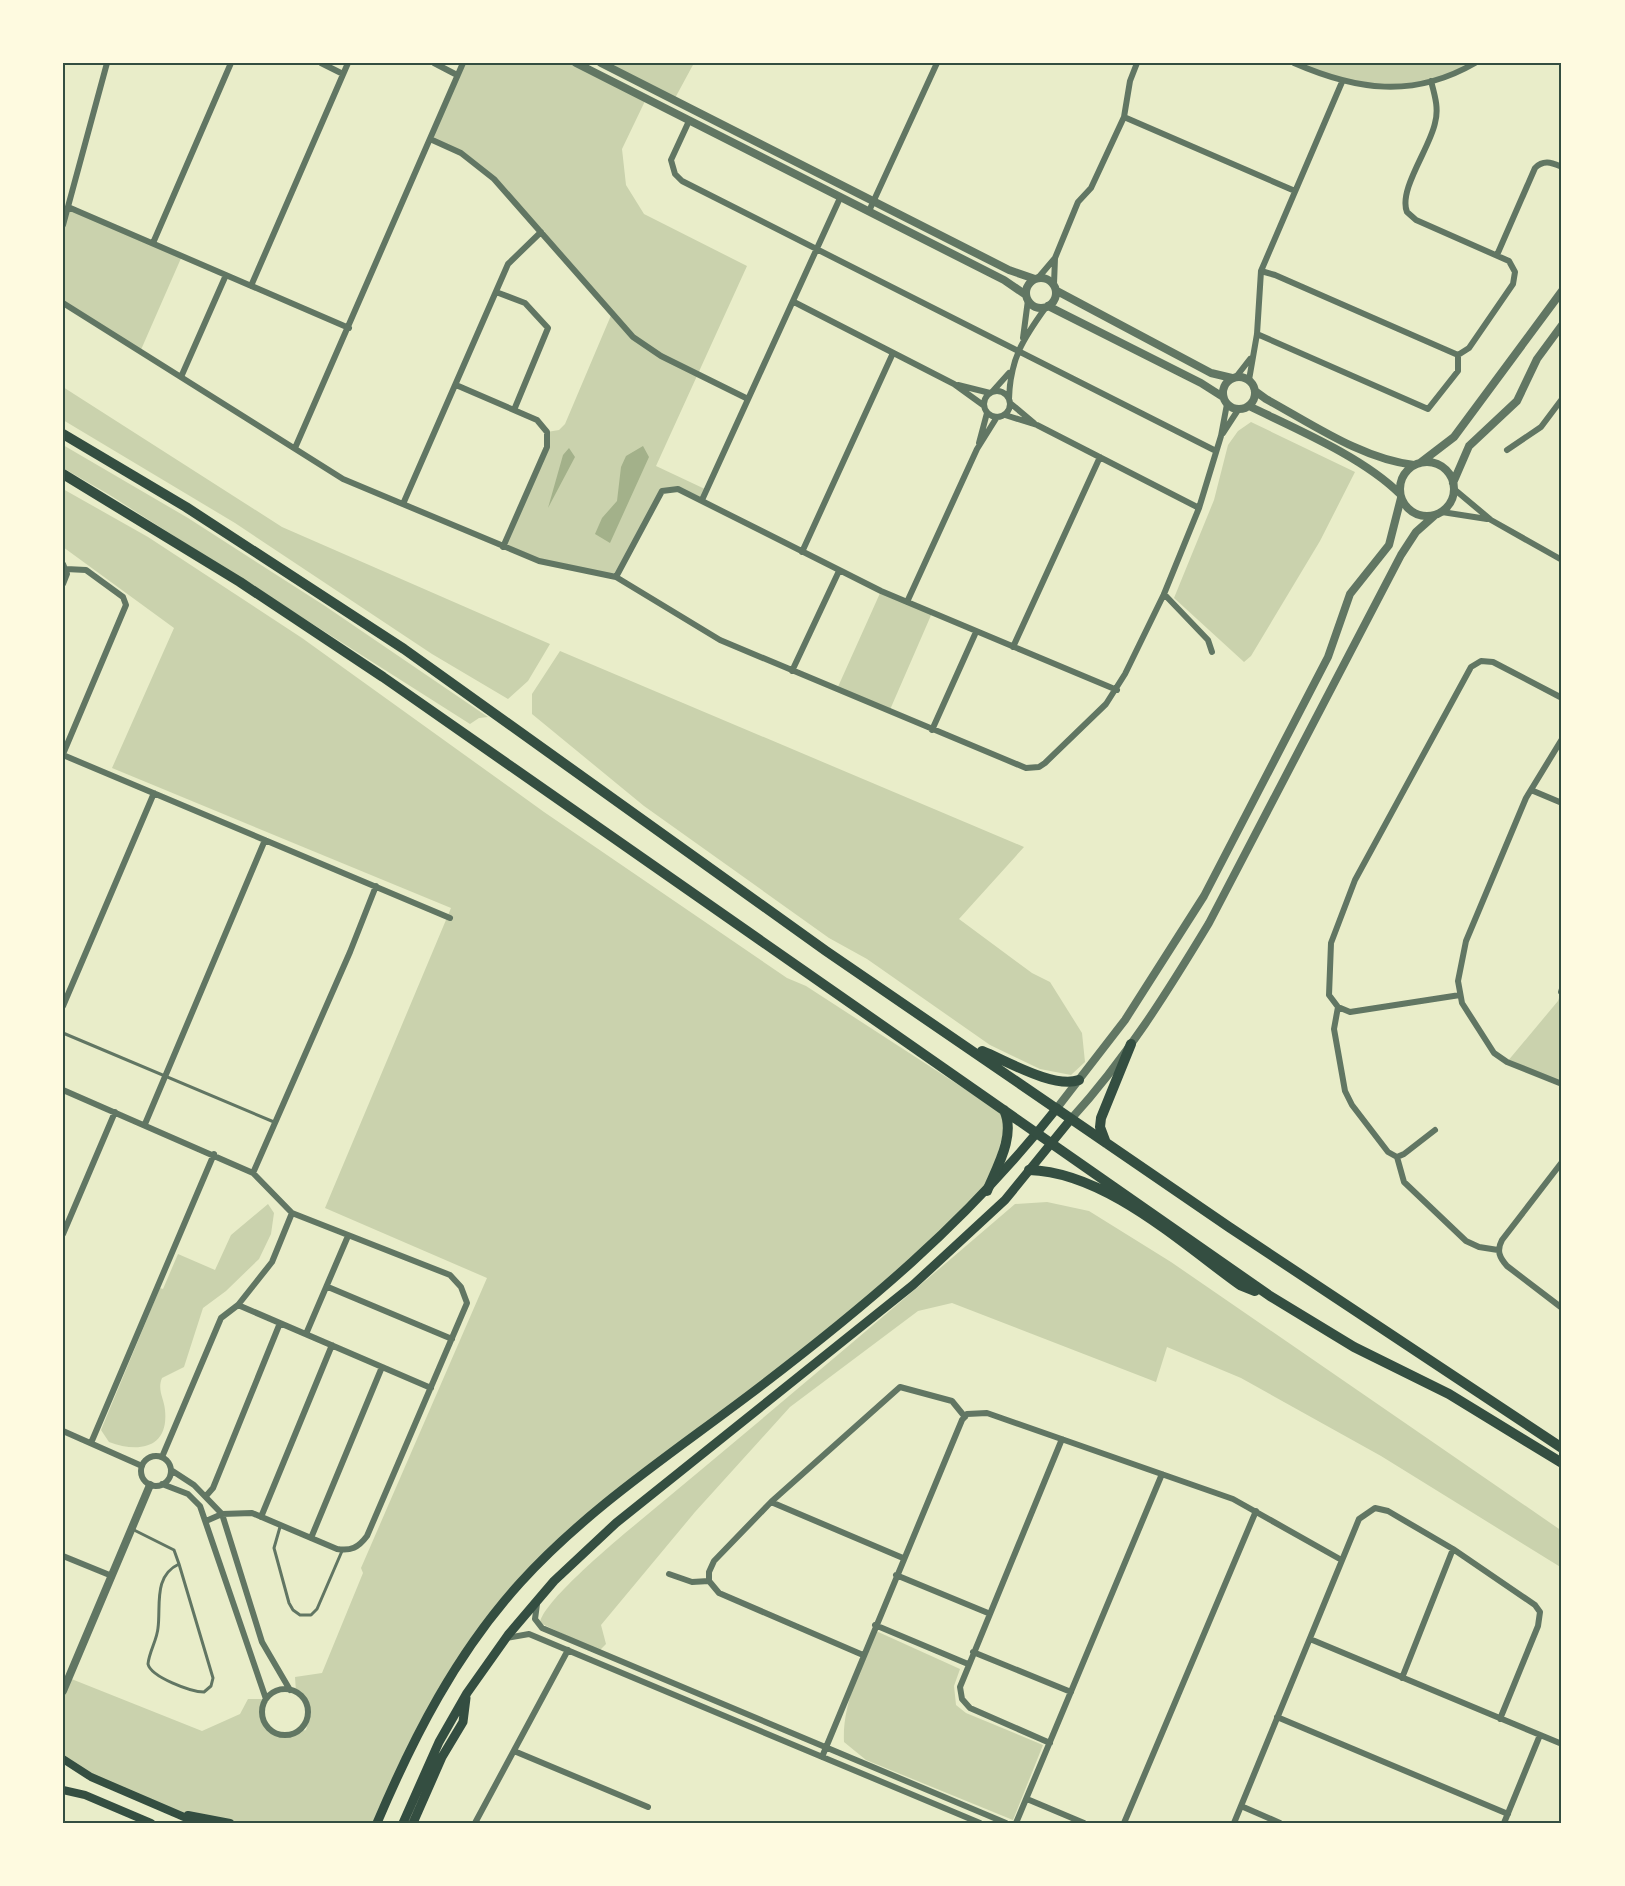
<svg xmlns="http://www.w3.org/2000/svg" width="1625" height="1886" font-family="'Exo 2',sans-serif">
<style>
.green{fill:#cad2ad}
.water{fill:#a3b18a}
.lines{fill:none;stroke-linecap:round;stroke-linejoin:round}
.service{stroke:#617663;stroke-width:3}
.minor{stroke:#617663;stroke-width:6}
.tertiary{stroke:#617663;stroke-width:8}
.secondary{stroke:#344e41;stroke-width:8}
.primary{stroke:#344e41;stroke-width:9}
.trunk{stroke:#344e41;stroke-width:10}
.neatline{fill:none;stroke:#344e41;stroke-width:2}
</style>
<rect width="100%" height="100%" fill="#e9edc9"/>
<path class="green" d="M463,63H576L646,99L622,149L626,185L644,214L747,266L656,466L707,490L702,500L678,489L666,488L616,577L572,569L503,547L547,447V432L559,430L565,424L612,313L484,169L430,139Z
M601,63H694L674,100Z
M1294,63H1475L1425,83L1368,86Z
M68,207L182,256L140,352L63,303V225Z
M63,387L282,527L550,644L528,681L508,699L432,654L235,523L63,420Z
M1251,422L1355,472L1320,541L1251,656L1244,662L1174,598L1214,500L1228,445L1238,431Z
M63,445L188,518L325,606L488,717L479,718L470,724L108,494L63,468Z
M63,489L148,537L302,638L544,812L787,978L806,986L1008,1117L987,1191L901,1274L562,1541L492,1616L449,1676L377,1823C331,1823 274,1828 229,1823C170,1816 111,1791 63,1757V1691L69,1678L202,1731L240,1714L248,1699H266C251,1732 281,1737 306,1730L311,1713L296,1692L295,1677L322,1673L363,1573L361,1568L487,1278L325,1208L451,908L112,768L174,628L63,547Z
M881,591L932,613L889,712L837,689Z
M560,651L1024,847L959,919L1032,973L1050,982L1082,1033L1085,1062L1071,1075L1040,1069L990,1045L867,959L829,938L644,806L532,714V694Z
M1562,989V1084L1507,1062L1558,1001Z
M1047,1202L1089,1211L1171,1262L1562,1531V1568L1381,1456L1241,1378L1167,1347L1156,1382L952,1303L918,1311L790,1407L695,1512L601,1625L606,1644L599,1651L540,1623C542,1603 612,1544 630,1529C759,1422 888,1313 1015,1204Z
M268,1204L274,1213L271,1234L259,1259L226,1291L203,1308L184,1367L162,1378C157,1390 164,1398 165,1410C169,1449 138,1453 109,1442L101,1430L160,1288L163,1289L178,1254L215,1270L231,1235Z
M876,1631L960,1669L954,1686L956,1705L966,1713L1043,1745L1013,1820L866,1760L844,1742C842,1703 862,1667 876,1631Z"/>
<path class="water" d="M643,446L649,457L610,543L595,534L602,518L617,501L621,467L626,456Z
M569,448L575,457L548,508L563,455Z"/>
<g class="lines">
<path class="service" d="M63,1033L274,1122
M280,1527L274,1548L289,1603L293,1610L300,1615H311L317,1609L342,1551
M132,1529L174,1550L179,1564L213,1678L211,1686L204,1692C191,1692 151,1677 148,1664C149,1652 157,1640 158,1628C161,1606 153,1576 179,1564"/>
<path class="minor" d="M321,63L343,74
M434,63L457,75
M1294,63C1356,90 1413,99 1475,63
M1124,117L1295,191
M689,121L671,160L675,174L682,181L1216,451
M430,139L461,153L494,179L633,337L661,356L748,399
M68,207L349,328
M869,211L937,63
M63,225L107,63
M153,243L231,63
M1497,255L1535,168C1544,159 1552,163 1562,167
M1261,271L1275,275L1458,355L1469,348L1513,284L1515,272L1509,261L1416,220L1407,212C1398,190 1430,148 1435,123C1439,109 1435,96 1431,81
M1038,278L1055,258L1078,202L1091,188L1124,117L1130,81L1137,63
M1054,284L1055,258
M251,286L348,63
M496,292L525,303L548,328L514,410
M794,302L954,384L983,405
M63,303L343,479L539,561L616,577L720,640L1026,768L1039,767L1045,763L1106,704L1125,674L1164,594L1199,508L1221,436L1227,404
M1257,334L1428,409L1458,371V355
M1023,338L1028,300
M181,377L226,275
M1236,377L1250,359
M1249,380L1257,334L1261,271L1342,82
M456,385L537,420L547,432V447L503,547
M958,385L990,393
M984 404a13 13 0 1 1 26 0a13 13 0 1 1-26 0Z
M992,392L1009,373
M1009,399C1010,359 1023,339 1046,307
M1010,403L1034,423
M1005,415L1037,425L1199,508
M1223,433L1238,410
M979,443L987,413
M295,448L463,63
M1507,450L1541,427L1562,399
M1454,489L1491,520L1562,560
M702,500L840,198
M403,504L508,264L541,232
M1442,512L1487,519
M802,552L893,353
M63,564L67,574L63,584
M616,577L662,491L678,489L881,591L1117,690
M1164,594L1208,640L1212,652
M907,602L977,449L997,417
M1013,647L1100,457
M792,671L839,571
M932,730L976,632
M1562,739L1526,798L1466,941L1458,981L1462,1003L1494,1053L1507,1062L1562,1084
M63,754L126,605L123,597L86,570L66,569
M63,755L450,918
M1531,790L1562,803
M1561,992L1562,989
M1460,995L1350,1012L1338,1007L1329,995L1331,943L1355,880L1471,667L1481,661L1493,662L1562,698
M63,1006L154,793
M1338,1007L1334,1029L1345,1091L1352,1105L1388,1152L1397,1157
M63,1090L253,1173L292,1213L450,1275L461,1287L467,1303L367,1536C358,1548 351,1551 337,1549L252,1513L222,1514L206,1521
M145,1124L265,840
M1397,1157L1404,1182L1466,1241L1479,1247L1498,1250
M1397,1157L1404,1154L1435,1130
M1562,1162L1502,1240C1496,1251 1500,1258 1507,1266L1562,1308
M253,1173L350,952L376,886
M63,1234L115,1112
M328,1287L452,1339
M238,1305L431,1388
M306,1334L348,1236
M63,1431L142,1466
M91,1443L214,1154
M141 1471a15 15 0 1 1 30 0a15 15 0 1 1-30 0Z
M162,1457L221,1318L238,1305L272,1262L292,1213
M171,1470L194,1485L222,1514L262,1642L290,1690
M162,1484L188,1494L200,1506L266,1699
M206,1496L213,1488L280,1323
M771,1502L903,1558
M261,1517L332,1345
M311,1538L382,1367
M63,1556L112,1576
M669,1574L692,1582L709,1581
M896,1575L988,1613
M537,1604L535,1619L542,1628L1006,1823
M875,1625L968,1664
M507,1638L529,1634L980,1823
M1310,1639L1562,1744
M973,1652L1071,1692
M863,1655L719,1593L709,1581V1572L714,1561L771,1502L900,1387L952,1401L965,1417
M1402,1678L1453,1549
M262 1712a23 23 0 1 1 46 0a23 23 0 1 1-46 0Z
M1277,1717L1508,1814
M1050,1743L970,1708L962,1699L960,1687L1062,1439
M514,1751L648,1807
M822,1757L962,1420L967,1414L987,1413L1233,1499L1338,1558
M1027,1799L1084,1823
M1241,1806L1280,1823
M475,1823L568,1650
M1016,1823L1162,1474
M1124,1823L1256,1511
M1234,1823L1359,1519L1375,1508L1388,1511L1453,1549L1535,1605L1540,1612L1538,1626L1500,1719
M1504,1823L1540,1735"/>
<path class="tertiary" d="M576,63L1004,280L1026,295
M601,63L1009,270L1035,279
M1026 293a15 15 0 1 1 30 0a15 15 0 1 1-30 0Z
M1057,291L1211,373L1232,378
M1048,306L1201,383L1223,397
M1223 393a16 16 0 1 1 32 0a16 16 0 1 1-32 0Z
M1255,391L1266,399C1312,424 1362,459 1414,465
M1249,406C1296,429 1363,457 1400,494
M1400 489a27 27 0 1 1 54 0a27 27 0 1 1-54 0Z
M1420,463L1454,437L1562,291
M1453,483L1469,446L1517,401L1537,359L1562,325
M1057,1108L1125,1020L1204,896L1328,657L1350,594L1389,545L1401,498
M1071,1119C1125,1060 1168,991 1209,923L1401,555L1416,532L1434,516
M63,1691L150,1485"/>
<path class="secondary" d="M63,1759L91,1777L198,1823
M63,1790L85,1795L151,1823
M188,1815L230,1823"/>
<path class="primary" d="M377,1823C414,1736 456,1654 520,1583C586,1510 671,1454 749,1395C865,1307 966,1223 1057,1108
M403,1823L439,1742L467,1693L508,1635L554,1581L616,1523L913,1285L1005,1200L1071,1119
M413,1823L442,1757L463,1722L466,1698"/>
<path class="trunk" d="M63,434L186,507L404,649L826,951L1229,1227L1562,1448
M63,474L240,582L383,677L1270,1296L1354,1347L1449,1394L1562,1463
M982,1051C1007,1061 1054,1089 1079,1080
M1106,1143L1100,1127L1101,1118L1131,1044
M1029,1170C1105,1172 1180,1242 1240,1285L1255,1291
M987,1191C997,1167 1016,1135 1004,1110"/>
</g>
<rect width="1625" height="1886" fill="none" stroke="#fefae0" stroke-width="129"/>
<rect x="64" y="64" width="1496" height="1758" class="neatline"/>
</svg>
